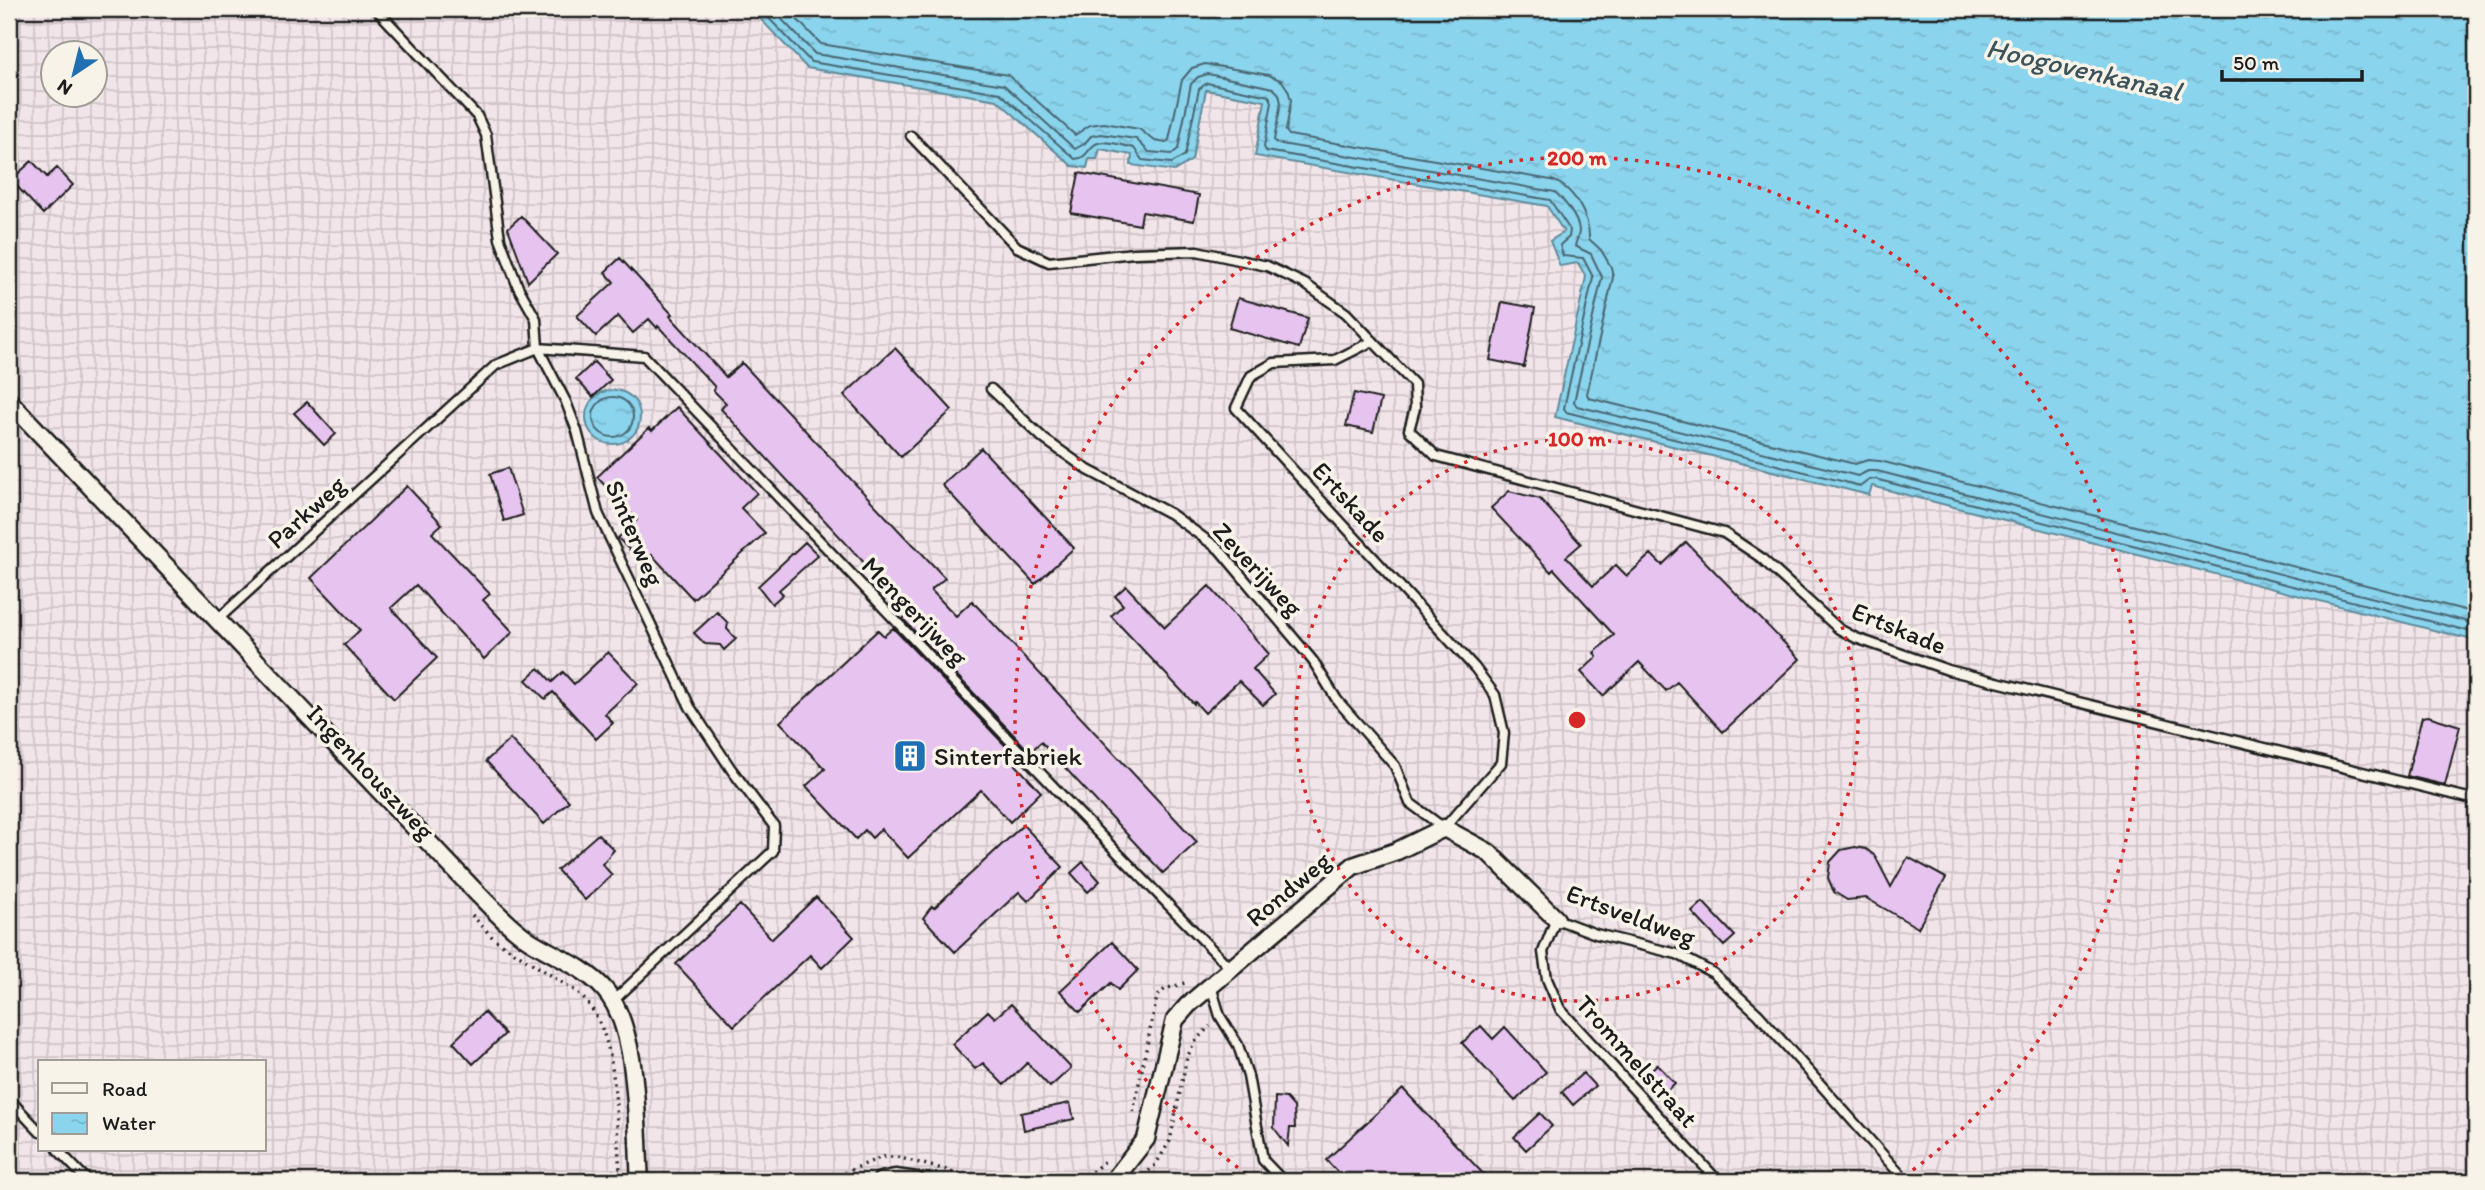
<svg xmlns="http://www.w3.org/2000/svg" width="2485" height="1190" font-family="Itim,sans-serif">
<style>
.industrial{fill:url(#industrial-grid);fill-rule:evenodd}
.water{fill:url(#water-ripples);stroke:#5f8a99;stroke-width:2}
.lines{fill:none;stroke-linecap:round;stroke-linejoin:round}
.shore{stroke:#486670;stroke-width:2}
.building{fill:#e7c4f0;stroke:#1c1c1c;stroke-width:2}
.lane-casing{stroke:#1c1c1c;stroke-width:13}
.street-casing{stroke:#1c1c1c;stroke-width:21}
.path{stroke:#1c1c1c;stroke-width:3.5;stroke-dasharray:2 5;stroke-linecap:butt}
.lane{stroke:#f7f3e8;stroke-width:8}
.street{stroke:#f7f3e8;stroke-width:16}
.ring{fill:none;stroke:#d62828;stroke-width:3.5;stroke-dasharray:3.5 7}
.labels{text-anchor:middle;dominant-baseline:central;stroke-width:7;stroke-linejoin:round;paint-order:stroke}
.street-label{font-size:26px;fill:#1c1c1c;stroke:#f7f3e8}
.poi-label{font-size:26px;fill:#1c1c1c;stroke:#f7f3e8;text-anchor:start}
.water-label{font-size:28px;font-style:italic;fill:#3d535b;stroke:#f7f3e8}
.centre{fill:#d62828;stroke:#f7f3e8;stroke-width:3.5}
.ring-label{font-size:21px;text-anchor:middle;font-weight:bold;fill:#d62828;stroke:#f7f3e8;stroke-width:7;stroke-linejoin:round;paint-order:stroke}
</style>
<defs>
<pattern id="industrial-grid" width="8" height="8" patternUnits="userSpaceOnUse" patternTransform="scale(1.75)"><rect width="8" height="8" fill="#f2e5ea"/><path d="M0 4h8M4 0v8" fill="none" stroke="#cfc4c8"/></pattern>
<pattern id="water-ripples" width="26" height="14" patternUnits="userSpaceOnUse" patternTransform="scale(1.75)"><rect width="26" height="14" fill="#8bd4ed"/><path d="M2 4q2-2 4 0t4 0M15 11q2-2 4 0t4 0" fill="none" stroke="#77b5cb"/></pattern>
</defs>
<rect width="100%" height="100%" fill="#f7f3e8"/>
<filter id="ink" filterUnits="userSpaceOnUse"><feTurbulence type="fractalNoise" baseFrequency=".0143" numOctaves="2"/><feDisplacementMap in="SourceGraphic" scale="14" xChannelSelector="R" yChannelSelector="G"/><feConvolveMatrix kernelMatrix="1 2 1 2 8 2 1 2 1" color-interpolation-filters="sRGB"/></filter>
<g filter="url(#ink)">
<path class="industrial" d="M9,9H822L1186,54L2476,493V1181H9ZM52,52H94V94H52ZM40,1062H264V1150H40Z"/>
<path class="water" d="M751,9H2476V641L1872,486L1869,495L1555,417L1586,277L1578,263L1560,266L1550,241L1564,232L1547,206L1255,156L1265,101L1206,90L1192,160L1174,171L1131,165L1132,155L1100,149L1097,159H1089L1087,168L1072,166L997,100L807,68Z
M586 417a27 27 0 1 1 54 0a27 27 0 1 1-54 0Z"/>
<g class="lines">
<path class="shore" d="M760,9L811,62L1000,93L1075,159C1088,159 1088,146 1098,143C1107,140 1125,146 1134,148L1142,160L1172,163L1185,155L1199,89L1207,83L1269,96L1272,102L1264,147L1266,151L1550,200L1570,230L1569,237L1560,245L1563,256L1583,258L1593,277L1564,408L1566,412L1861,486L1869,480L1875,479L2476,633
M772,9L815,54L1004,85L1075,149L1084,144L1091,136L1101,134L1136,139L1149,152L1172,154L1178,149L1191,84L1198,77L1208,74L1273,88L1279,94L1281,103L1274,140L1276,143L1555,192C1563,199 1578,218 1579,230C1579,236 1576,241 1575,246L1591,254L1602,277L1574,402L1577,406L1858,476L1868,471H1877L2476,624
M787,9L821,44L1008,75L1075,135L1090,125L1104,123L1139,129L1155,141L1166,143L1169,140L1182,80L1192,68L1205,64L1269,75L1282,81L1288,90L1291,100L1286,131L1289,135L1551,180C1573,186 1590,217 1589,239L1601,250L1611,267L1613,277L1587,394L1589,398L1855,464L1868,460L1880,461L2476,613
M593 417a20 20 0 1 1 40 0a20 20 0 1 1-40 0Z"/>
</g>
<path class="building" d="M32,161L47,177L57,168L73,185L43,214L11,180Z
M1079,173L1199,195L1194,221L1142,212L1140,225L1071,213Z
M521,216L557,254L528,282L508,228Z
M620,258L672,314L670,316L726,377L742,363L905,537L917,548L945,578L931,590L956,616L972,601L1197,842L1163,873L1041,742L1030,752L903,619L910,612L721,409L726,403L713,390L715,387L658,326L657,328L649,319L633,333L618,316L596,336L577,316L614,282L605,272Z
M1238,298L1308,318L1299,348L1229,328Z
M1502,302L1535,308L1524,367L1490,360Z
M895,348L952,410L901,457L844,395Z
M594,362L611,380L593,397L576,379Z
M1354,393L1381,399L1373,432L1346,426Z
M307,402L336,434L324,445L294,413Z
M677,407L757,493L741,508L765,533L693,599L652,555L643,564L618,538L637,520L597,477L649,428L652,431Z
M981,448L1074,548L1035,584L942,485Z
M508,468L523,515L504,521L490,474Z
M407,486L442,524L432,533L490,594L483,600L513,632L484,659L416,585L391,608L437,658L394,699L344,645L360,630L311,578Z
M1509,491L1540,499L1581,544L1566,557L1593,586L1616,565L1627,576L1651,554L1662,565L1686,542L1800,659L1723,732L1677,682L1666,691L1639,662L1603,696L1581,672L1597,657L1594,653L1614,635L1554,569L1551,572L1491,508Z
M805,542L818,555L779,590L783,594L772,604L758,586Z
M1126,586L1165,627L1209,586L1269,654L1253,669L1275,694L1263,705L1239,681L1205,713L1195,702L1194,704L1111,616L1123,605L1115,596Z
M717,612L728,623L727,629L736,639L724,650L720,645L705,644L694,633Z
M893,628L1020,761L1016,765L1041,792L1010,822L981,790L908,858L881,829L872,838L865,830L856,839L806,786L825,769L780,722L878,630L884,636Z
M608,652L638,683L605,714L613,723L596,739L553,692L545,699L526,680L539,668L552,682L563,672L574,684Z
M2428,716L2460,726L2445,785L2407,776L2422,717Z
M510,739L569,801L544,824L486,761Z
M1023,825L1063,867L1028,901L1019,892L955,952L923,918L932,906L934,908Z
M598,834L614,850L602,864L612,875L585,900L557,870Z
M1855,847L1866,849L1875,856L1891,887L1908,857L1946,878L1918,928L1866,898L1847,900L1834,892L1828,878L1830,862L1841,850Z
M1083,862L1100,881L1088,892L1071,873Z
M816,897L854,937L822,968L810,955L734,1026L676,964L740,905L772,939Z
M1703,902L1735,936L1724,946L1692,912Z
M1112,942L1138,970L1118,990L1111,983L1080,1012L1060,991Z
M1011,1004L1071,1068L1050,1087L1027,1063L1004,1085L983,1063L975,1069L952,1044L988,1011L995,1018Z
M484,1012L505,1034L473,1064L453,1042Z
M1481,1026L1493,1039L1505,1027L1546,1072L1515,1101L1462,1043Z
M1657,1064L1675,1083L1662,1095L1645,1076Z
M1583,1073L1595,1086L1573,1105L1562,1092Z
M1403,1089L1490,1181H1346L1326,1160Z
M1275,1097L1286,1098L1294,1107L1295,1128H1290L1288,1146L1274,1128Z
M1070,1103L1074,1119L1024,1130L1021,1113Z
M1540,1113L1552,1126L1526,1150L1514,1137Z"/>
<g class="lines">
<defs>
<path id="lane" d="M376,9L477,116L486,135L500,239L518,287L536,319L538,348L644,356L1071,805L1231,969
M911,136L1017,247L1049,262L1134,253L1197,251L1267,266L1305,284L1346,313L1414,384L1415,408L1409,430L1436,456L1724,533L1760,557L1839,629L1856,638L1948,670L2476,800
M991,389L1044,439L1088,470L1171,514L1219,549L1313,661L1337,700L1395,766L1410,803L1444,828L1501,763L1504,733L1495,695L1475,668L1236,408L1251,376L1274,363L1335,360L1373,341
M216,621L496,365L538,348L566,402L577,431L598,513L690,707L731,769L774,826L773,851L613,1001
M1211,986L1220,1016L1238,1045L1248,1076L1263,1160L1283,1181
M9,1099L40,1132
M58,1150L88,1181
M1718,1181L1560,1009L1547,979L1543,952L1556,919L1596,934L1677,954L1713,973L1758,1014L1906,1181"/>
<path id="street" d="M9,401L474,890C491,907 509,927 529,940C554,956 585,967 605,990C640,1031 636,1128 640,1181
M881,1181L895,1178L916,1181
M1113,1181L1146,1139L1175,1020L1188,1005L1353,866L1397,851L1444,828L1488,852L1556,919"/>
</defs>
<use href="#lane" class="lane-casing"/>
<use href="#street" class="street-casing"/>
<path class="path" d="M472,915L494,939L574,990C624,1027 613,1121 621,1178
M1133,1112L1157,997L1165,989L1188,982
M564,1181L620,1170
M825,1181L882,1157H897L988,1181
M1081,1181L1106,1160
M1139,1181L1156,1164L1170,1141L1187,1057L1197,1039L1210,1026"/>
<use href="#lane" class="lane"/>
<use href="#street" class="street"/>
</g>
</g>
<g class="ring">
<circle cx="1577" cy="720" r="281"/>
<path d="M1255 1180A562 562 0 1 1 1899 1180"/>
</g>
<defs>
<symbol id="building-square" viewBox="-11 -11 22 22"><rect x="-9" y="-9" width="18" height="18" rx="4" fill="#1f6fb2" stroke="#f7f3e8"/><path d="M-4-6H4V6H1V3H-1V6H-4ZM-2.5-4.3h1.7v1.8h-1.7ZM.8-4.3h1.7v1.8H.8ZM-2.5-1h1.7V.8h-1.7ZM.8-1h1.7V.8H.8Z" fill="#fff"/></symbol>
</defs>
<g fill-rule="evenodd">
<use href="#building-square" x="891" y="737" width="38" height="38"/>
</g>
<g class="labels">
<g class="street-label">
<text transform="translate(1351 502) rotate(47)">Ertskade</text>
<text transform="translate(306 512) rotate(-42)">Parkweg</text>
<text transform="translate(635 533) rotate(67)">Sinterweg</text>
<text transform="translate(1258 569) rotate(47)">Zeverijweg</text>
<text transform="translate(915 611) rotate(46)">Mengerijweg</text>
<text transform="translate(1899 628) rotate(22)">Ertskade</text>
<text transform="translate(371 772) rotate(47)">Ingenhouszweg</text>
<text transform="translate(1288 889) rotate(-40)">Rondweg</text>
<text transform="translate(1631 915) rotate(20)">Ertsveldweg</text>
<text transform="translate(1637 1061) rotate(48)">Trommelstraat</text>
</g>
<g class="poi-label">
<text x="934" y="756">Sinterfabriek</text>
</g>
<g class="water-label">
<text transform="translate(2084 69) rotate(13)">Hoogovenkanaal</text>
</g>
</g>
<circle cx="1577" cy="720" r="10" class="centre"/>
<g class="ring-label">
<text x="1577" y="165">200 m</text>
<text x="1577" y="446">100 m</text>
</g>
<rect width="2485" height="1190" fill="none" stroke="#f7f3e8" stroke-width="35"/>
<rect x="18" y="18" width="2450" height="1155" fill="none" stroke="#1c1c1c" stroke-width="2.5" filter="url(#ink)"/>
<rect x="38" y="1060" width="228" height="91" fill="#f7f3e8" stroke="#9f9d96" stroke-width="2"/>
<rect x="52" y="1083" width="35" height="10" fill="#f7f3e8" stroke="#9f9d96" stroke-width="2"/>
<text x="102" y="1096" font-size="21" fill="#1c1c1c">Road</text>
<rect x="52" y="1113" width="35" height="21" fill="url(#water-ripples)" stroke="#9f9d96" stroke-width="2"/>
<text x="102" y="1130" font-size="21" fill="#1c1c1c">Water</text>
<g transform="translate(74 74) rotate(215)"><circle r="33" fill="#f7f3e8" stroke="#9f9d96" stroke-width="2"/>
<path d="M0-5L12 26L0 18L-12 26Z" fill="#1f6fb2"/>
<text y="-10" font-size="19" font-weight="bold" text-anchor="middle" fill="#1c1c1c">N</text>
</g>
<path d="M2222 70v10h140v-10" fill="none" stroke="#1c1c1c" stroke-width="3.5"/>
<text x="2233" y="70" font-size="21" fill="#1c1c1c" stroke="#f7f3e8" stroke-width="5" paint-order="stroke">50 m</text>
</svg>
